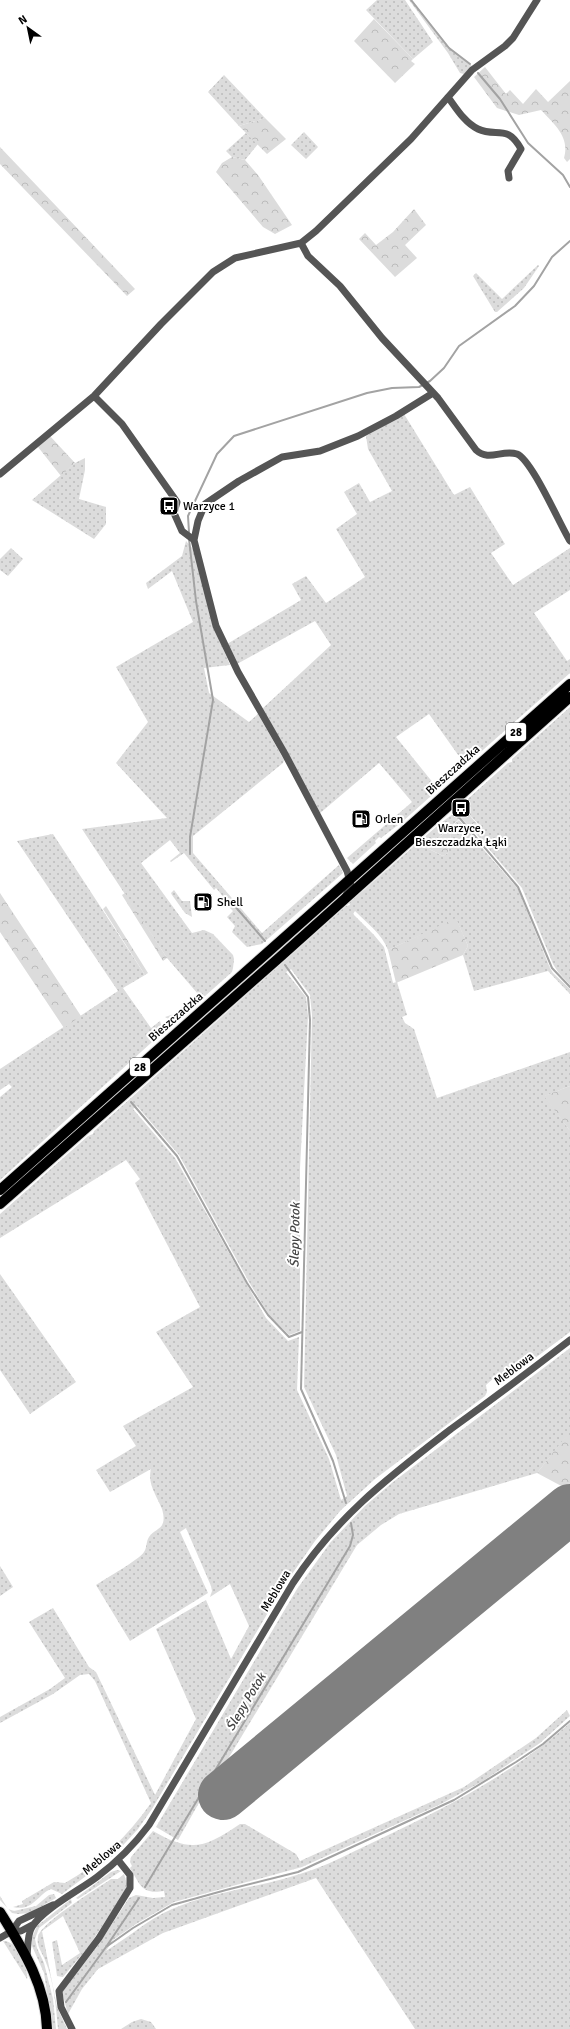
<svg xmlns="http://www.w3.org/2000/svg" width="570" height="2029" font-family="Signika,sans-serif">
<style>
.grass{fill:url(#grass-dots);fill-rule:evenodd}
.forest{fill:url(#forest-crowns)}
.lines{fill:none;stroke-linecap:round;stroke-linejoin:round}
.stream{stroke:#a3a3a3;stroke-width:2}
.runway{stroke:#808080;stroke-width:50}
.primary-casing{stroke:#dbdbdb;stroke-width:12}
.street{stroke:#555;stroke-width:7}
.primary{stroke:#000;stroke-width:10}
.labels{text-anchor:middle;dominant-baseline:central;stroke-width:4;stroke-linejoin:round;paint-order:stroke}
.shield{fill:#fff;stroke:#4c4c4c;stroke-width:1}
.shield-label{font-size:11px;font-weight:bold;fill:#000}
.poi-label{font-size:12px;fill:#000;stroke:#fff;text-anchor:start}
.street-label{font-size:12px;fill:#000;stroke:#fff}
.water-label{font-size:13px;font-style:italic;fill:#444;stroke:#fff}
</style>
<defs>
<pattern id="grass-dots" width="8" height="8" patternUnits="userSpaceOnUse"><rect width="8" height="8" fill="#dcdcdc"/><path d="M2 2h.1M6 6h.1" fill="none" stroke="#bbb" stroke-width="1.8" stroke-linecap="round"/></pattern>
<pattern id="forest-crowns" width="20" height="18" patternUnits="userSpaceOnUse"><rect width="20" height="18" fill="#dcdcdc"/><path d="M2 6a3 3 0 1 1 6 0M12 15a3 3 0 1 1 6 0" fill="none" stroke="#bbb"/></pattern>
</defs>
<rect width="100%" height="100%" fill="#fff"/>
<path class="grass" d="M377,0H405L433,42L413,59L366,10Z
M409,0H412L449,47L472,66L464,74L460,73L448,53Z
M224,75L265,118L239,126L208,92Z
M304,132L318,147L306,159L291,145Z
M246,133L258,144L245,160L232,157L226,151Z
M538,265L539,266L524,288L497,312H495L473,276L476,273L502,299Z
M404,414L454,495L470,487L505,544L491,553L513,585L570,548V590L534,613L567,661L570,659V673L466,765L458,762L461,759L429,714L396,737L434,784L455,764L461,769L402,822L381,838L379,837L375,841L376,843L353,864L347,858L412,802L379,763L319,814L290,756L262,709L331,645L315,621L237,664L227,644L301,600L292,584L306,576L326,603L365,577L336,529L357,514L344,492L359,483L370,502L392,491L368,449L366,436Z
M85,458V470L79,499L106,507V524L94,539L32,500L75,463Z
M186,541L194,550L212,623L230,665L204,668L209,693L249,722L258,714L284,760L283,763L193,836V853L262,933L339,865L343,873L262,944L247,947L232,932L235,926L227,917L233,911L229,907L230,905L216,888L214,890L184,853L171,862L170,861L180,853L170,840L141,863L192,933L204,930L213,934L233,955L234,959L233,968L232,972L177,1021L170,1020L165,1017L174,1014L198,994L167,958L82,829L167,818L116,763L148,722L116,667L193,622L172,571L148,589L146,583L182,556Z
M11,548L23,559L8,576L0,570V559Z
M570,707V985L558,972L553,964L522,888L477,835L480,832L479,825L467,812L427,848L443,856L448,853L451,833L455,830C467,837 463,841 478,840L484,850L518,889L550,968L553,973L570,989V994L548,971L474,991L463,955L468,946L456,919L388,950C382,934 367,923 355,911L353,914L374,935L384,947L393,983L397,982L407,1015L402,1017L405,1023L414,1029L437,1098L570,1052V1086L545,1096L570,1131V1332L507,1379L503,1380L495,1377L486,1385L487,1392L485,1396L375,1479L341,1510L315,1541L283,1587L152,1809L138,1829L114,1855L62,1894L51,1889C38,1894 33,1912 13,1907L0,1886L13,1907L23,1904L22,1901L54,1882L65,1883C100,1863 128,1836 151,1803L95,1681L89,1674L80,1675L53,1694L0,1723V1717L50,1689L65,1678L29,1622L53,1608L89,1667L96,1672L155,1795L196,1719L156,1629L206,1600L231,1659L249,1626L230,1584L210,1597L212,1591L211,1586L186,1528L180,1532L208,1593L130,1641L96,1585C105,1579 140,1559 144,1552C147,1548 146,1541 149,1537C156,1527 168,1530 162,1509C157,1496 147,1484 151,1469L110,1492L96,1470L136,1446L123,1426L193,1387L156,1332L200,1307L135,1183L140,1179L126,1160L0,1238V1214L88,1136L93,1134L94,1131L346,906L350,905L349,903L437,826L462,807L461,805L508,763L512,762V759ZM291,969L310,995L312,1015L304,1387L336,1455L347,1496L341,1500L329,1459L297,1390L299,1337L288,1341L266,1318L175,1158L133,1109L137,1106L179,1155L249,1282L269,1315L289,1335L300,1331V1168L308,1016L306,997L286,972Z
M53,834L145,975L123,988L151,1028L160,1021L163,1032L0,1180V1097L12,1087L9,1084L0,1090V1069L118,991L17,841Z
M174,890L182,901H190L192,917L185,913L172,895L171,893Z
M0,1274L76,1382L30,1414L0,1370Z
M570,1348V1437H566L537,1473L399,1514L381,1525L357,1545L219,1774L213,1778L178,1840L156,1827L297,1589L330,1543L365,1506L393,1482Z
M0,1566L13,1587L0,1596Z
M567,1710L570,1716L540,1743L483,1781L441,1804L302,1867L174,1902L136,1924L113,1940L106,1951C128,1938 148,1919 172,1909C217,1890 266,1887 312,1870C335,1862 358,1849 380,1839C449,1806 512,1774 570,1723V2029H415L316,1878L163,1933L98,1969L82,1989L68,2014L62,1992L97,1947L129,1898L136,1895L153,1898L165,1897L164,1891C141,1895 140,1884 130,1868L132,1866L130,1862L131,1857L153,1831C191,1853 205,1848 240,1824H245L296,1854L300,1861L464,1787L536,1738Z
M117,1870L121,1871L78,1899L76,1898L111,1872Z
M124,1874L127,1884L125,1891L89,1946L63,1977L57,1976L52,1942L57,1940L62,1965L80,1953L63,1916L42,1931L57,2007L67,2029H58C56,2007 54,1981 45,1960C42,1952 36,1946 38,1937C41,1922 97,1889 111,1879H118Z
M54,1894L56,1898L30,1913L18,1914L12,1913L0,1900V1896L8,1909L14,1911L36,1906L49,1895Z
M71,1899L72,1903L39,1928L35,1939L37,1948L44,1963L53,1999L56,2029H53L44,1973L32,1946L31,1940L37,1926Z
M3,1941C7,1941 9,1942 12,1944C17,1949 30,1974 27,1979Z
M141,2019L151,2022L156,2029H121L132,2022Z"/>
<path class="forest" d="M374,19L413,59L411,61L415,64L395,83L354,41Z
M485,67L506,94L510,90L523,104L536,89L548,102L570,81V159L567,162L564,158C570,137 555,125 541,110L519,115L497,108L474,77Z
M265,118L286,139L267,154L239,126Z
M0,147L135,289L127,296L0,164Z
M232,157L245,160L258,175L292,225L275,234L263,227L216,172L222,163Z
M414,209L426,225L405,245L417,258L395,277L359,239L365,233L376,245L393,232Z
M50,436L75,463L61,476L38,447Z
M467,812L481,829L477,835L461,818Z
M459,820L477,841L463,839L455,830L451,833L448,853L443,856L427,848Z
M0,893L81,1016L64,1028L0,932Z
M125,893L167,958L163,961L122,895Z
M106,906L148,973L145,975L103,909Z
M456,918L468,946L463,955L396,983L388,950Z
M570,1086V1131L544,1096Z
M566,1436L570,1437V1487L567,1489L537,1473Z"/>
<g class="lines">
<path class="stream" d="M411,0L449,48L470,64
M478,73L500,99L528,143L563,175L570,187
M189,532L188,516L217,454L234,436L367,393L392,388L419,387L430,381L444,368L459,346L515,306L534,286L552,257L570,241
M189,539L196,601L213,700L190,837V854
M457,815L518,887L552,968L570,987
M233,904L265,941
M285,965L308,997L310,1020L301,1389L333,1461L346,1503
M131,1102L177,1156L247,1283L268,1315L289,1337L302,1332
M145,1887L350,1546L353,1535L351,1523
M106,1947L133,1928L172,1905L226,1890L298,1872L454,1800L516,1762L543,1744L570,1721
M66,2002L106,1947L139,1898"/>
<path class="runway" d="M223,1795L570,1509"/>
<defs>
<path id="primary" d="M0,1190L570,684
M0,1204L280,957L570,697
M0,1912C22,1948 46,1985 47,2029"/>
</defs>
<use href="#primary" class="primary-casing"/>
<path class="street" d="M448,97C456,108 465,123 478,129C496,138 507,123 521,149L508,171L509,178
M301,243L308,256L340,286L382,338L438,398L476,450C489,462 502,449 517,454C532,460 560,525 570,541
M94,396L122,424L177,502L174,513L182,531L194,540L216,626L238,672L285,754L347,871L351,885L346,895
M0,474L94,396L161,324L213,272L235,258L301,243L316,231L411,139L472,70L505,46L513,38L537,0
M194,540L198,521L205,504L239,481L282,457L320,451L358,436L396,416L433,393
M12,1931H21L34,1924
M0,1938L12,1931L19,1921L53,1905
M27,1957C28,1947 27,1935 32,1927C43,1909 80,1890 97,1877C117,1862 134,1845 149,1825L293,1583C337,1516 389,1477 451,1429C491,1400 531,1370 570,1340
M72,2029L61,2007L59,1991L99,1938L130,1888V1875L118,1860"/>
<use href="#primary" class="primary"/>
</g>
<defs>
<symbol id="bus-square" viewBox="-11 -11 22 22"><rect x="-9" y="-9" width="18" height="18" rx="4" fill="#000" stroke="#fff"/><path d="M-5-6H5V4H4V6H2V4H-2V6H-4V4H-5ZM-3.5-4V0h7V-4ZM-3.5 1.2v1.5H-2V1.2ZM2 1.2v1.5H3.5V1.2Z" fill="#fff"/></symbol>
<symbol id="fuel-square" viewBox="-11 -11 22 22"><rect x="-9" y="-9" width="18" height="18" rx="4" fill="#000" stroke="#fff"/><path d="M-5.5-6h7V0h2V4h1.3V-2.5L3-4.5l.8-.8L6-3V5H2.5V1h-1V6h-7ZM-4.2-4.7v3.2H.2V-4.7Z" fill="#fff"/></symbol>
</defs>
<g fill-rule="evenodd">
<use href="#bus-square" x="158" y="495" width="22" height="22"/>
<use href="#bus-square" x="450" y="797" width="22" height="22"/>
<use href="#fuel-square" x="350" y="808" width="22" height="22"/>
<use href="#fuel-square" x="192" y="891" width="22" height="22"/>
</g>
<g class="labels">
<g class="shield">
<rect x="506" y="723" width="20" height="18" rx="3"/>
<rect x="130" y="1058" width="20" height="18" rx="3"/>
</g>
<g class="shield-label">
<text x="516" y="732">28</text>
<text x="140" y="1067">28</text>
</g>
<g class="poi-label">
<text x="183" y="506">Warzyce 1</text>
<text x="375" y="819">Orlen</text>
<text x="461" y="828" text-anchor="middle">Warzyce,<tspan x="461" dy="14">Bieszczadzka Łąki</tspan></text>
<text x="217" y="902">Shell</text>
</g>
<g class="street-label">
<text transform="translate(453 770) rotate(-42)">Bieszczadzka</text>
<text transform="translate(176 1017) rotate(-41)">Bieszczadzka</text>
<text transform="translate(514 1369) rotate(-37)">Meblowa</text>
<text transform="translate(276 1591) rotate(-59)">Meblowa</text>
<text transform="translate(102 1858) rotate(-40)">Meblowa</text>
</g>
<g class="water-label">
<text transform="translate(295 1235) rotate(-89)">Ślepy Potok</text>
<text transform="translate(246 1702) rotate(-59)">Ślepy Potok</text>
</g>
</g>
<g transform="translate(28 28) rotate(327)" stroke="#ffffff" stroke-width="3" paint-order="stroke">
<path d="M0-3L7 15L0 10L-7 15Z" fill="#000000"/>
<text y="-6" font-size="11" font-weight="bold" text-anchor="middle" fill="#000000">N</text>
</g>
</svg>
